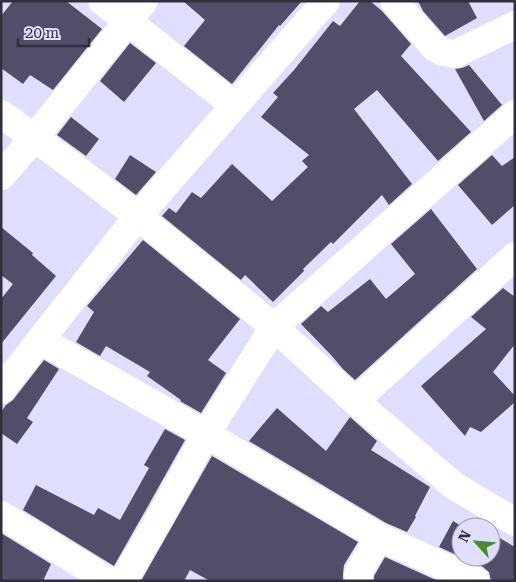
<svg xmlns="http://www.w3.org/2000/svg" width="516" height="582" font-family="'Roboto Serif',serif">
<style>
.building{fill:#504e68}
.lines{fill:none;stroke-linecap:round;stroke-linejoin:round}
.minor{stroke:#fff;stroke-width:28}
</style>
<rect width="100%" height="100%" fill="#e0defe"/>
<path class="building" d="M13,1H66L102,29L53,90L30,75L23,84L1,68V16Z
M183,1H302L280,26L279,25L232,84L184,46L205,20Z
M360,1H370L382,11L411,44L401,56L471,132L438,161L377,90L354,109L412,184L389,205L382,195L333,244L331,242L303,269L304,271L273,302L245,275L241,280L162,216L169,208L176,213L192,192L201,198L232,164L272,201L308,167L302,161L309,155L261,117L278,97L273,93L294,70L333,21L340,26Z
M418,1H468L477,18L445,36L423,11Z
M130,43L156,63L124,102L100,81Z
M469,65L502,105L484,121L455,69L462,68Z
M71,117L99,139L86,156L57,135Z
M130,155L156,172L136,195L115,179Z
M492,155L502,166L515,157V205L492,225L458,185Z
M431,209L477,269L355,380L343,369L331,355L301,324L321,306L328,312L370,279L386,299L415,274L391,244Z
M1,227L33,253L32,255L56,276L1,344V299L13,284L1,275Z
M143,240L240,319L208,360L226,373L201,413L180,401L181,400L147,376L150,372L106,346L100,356L76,342L94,312L87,306Z
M503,288L515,297V344L493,372L515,396V402L481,432L470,427L465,436L421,386L486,329L471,317Z
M44,360L59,369L27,418L33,422L17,444L1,433V412L6,405L13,400Z
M277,408L326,451L350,417L377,441L371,450L430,487L415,516L416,517L407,532L386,523L249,441Z
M165,429L185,440L148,506L114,566L23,510L36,485L94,515L98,508L120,520L149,468L144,465Z
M212,456L358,542L344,565L343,574V581H210L190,570L184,581H141Z
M453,521L463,527H461V557H491V533L515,547V581H491L489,572L483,567L439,547Z
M1,533L51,564L43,581H1Z
M385,557L438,581H374V576Z"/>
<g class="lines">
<path class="minor" d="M102,1L234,105
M394,1L435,48L443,52L455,54L515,25
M1,114C96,180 185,254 274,327L206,434L162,514L123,581
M515,114L274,327L355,401L515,256
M1,176L35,137L144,1
M40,340L206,434L379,537L476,581
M1,390L138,216L326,1
M355,401L453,485L515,522
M1,515L109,581
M359,581L358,573L379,537"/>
</g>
<rect width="516" height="582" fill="none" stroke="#302f3b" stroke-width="5"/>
<g transform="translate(476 542) rotate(297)"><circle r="24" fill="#e0defe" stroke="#9a98b0"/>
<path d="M0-4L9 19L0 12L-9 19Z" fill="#488b2e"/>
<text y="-8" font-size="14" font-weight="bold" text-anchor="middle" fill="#302f3b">N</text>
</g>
<path d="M18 38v8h71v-8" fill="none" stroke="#302f3b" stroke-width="2.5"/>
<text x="25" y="38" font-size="15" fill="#302f3b" stroke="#e0defe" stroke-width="4" paint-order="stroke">20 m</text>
</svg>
